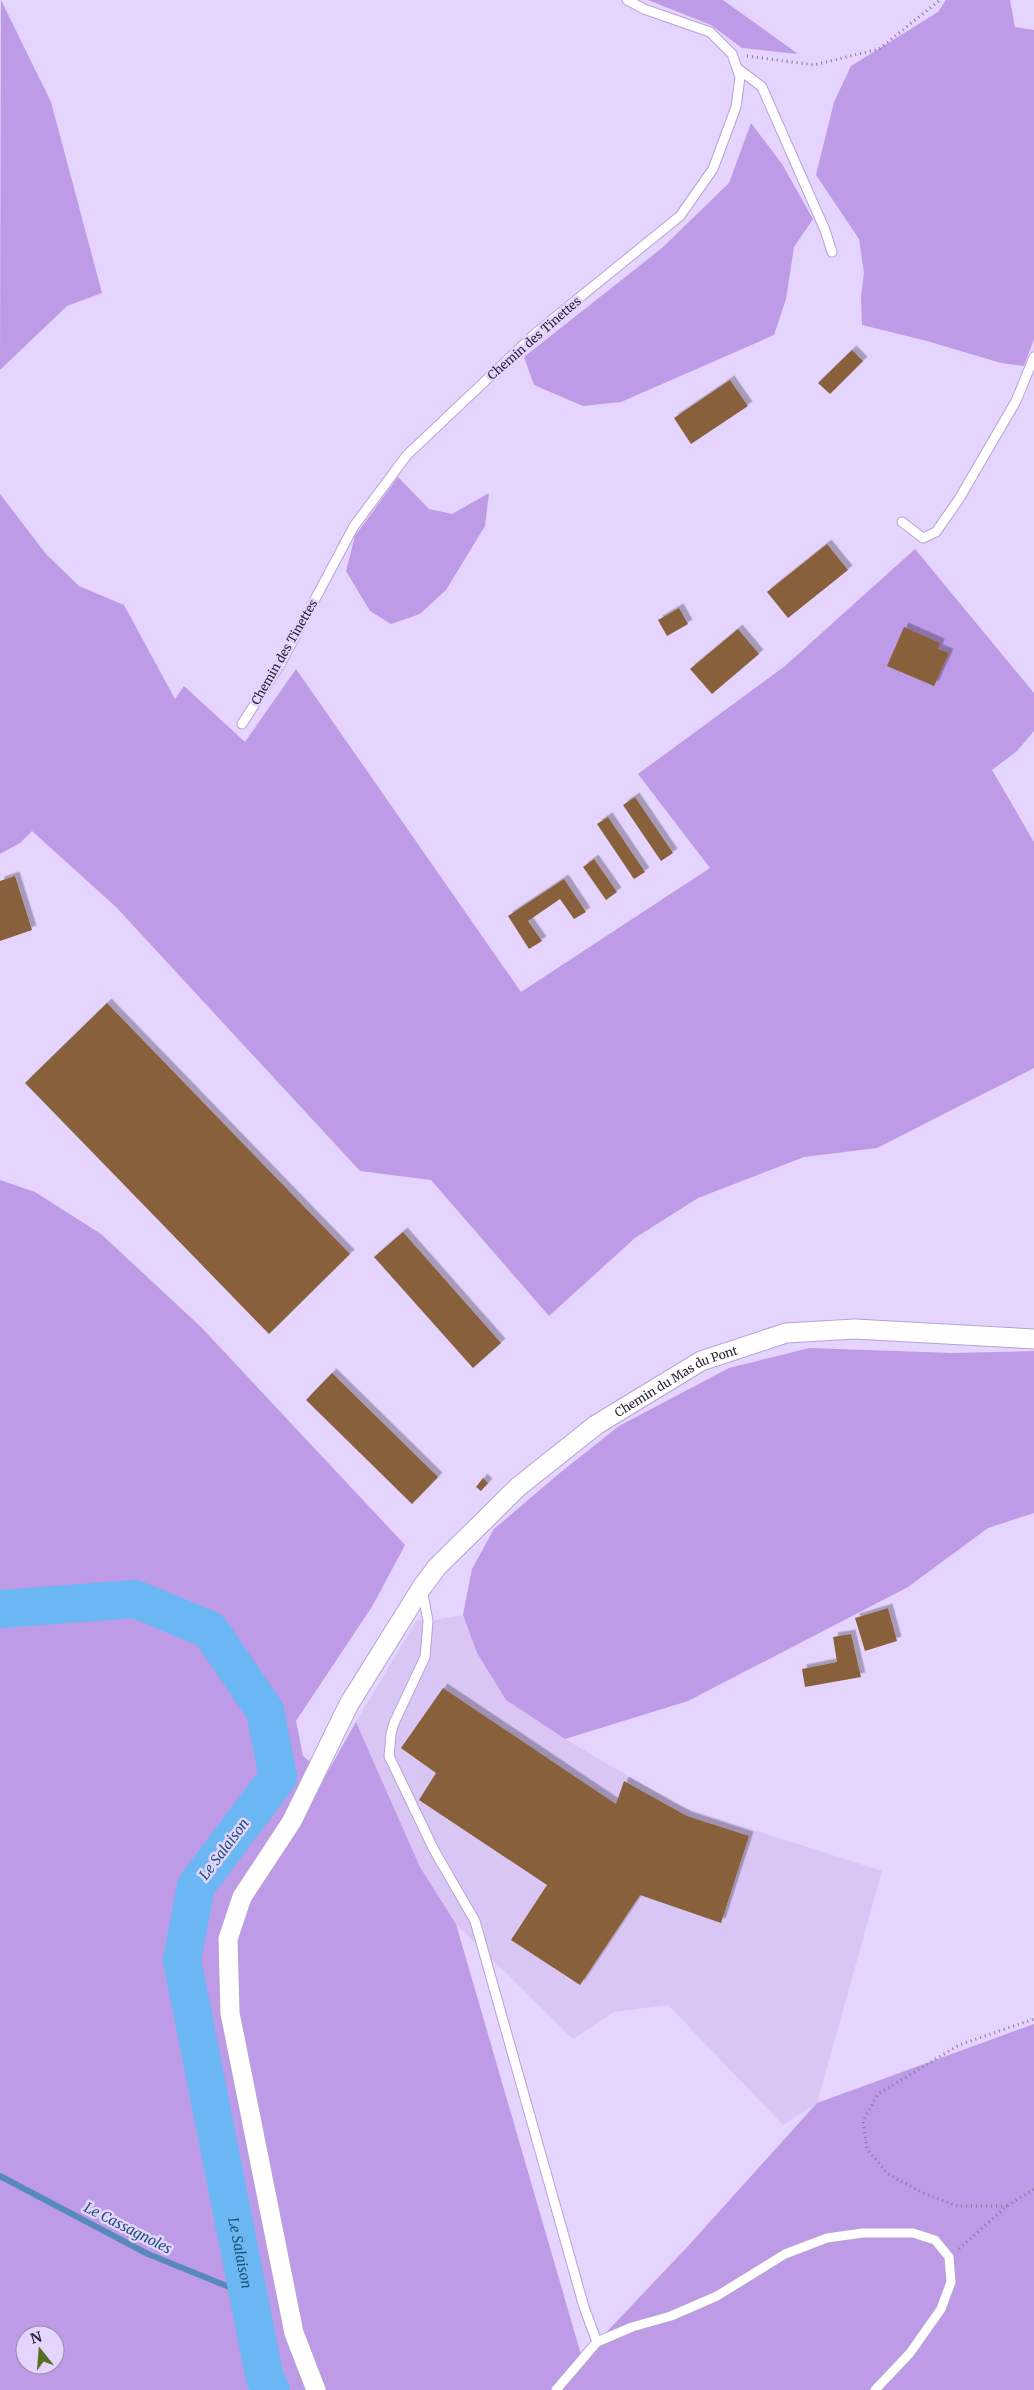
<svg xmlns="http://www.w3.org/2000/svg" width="1034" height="2390" font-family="Merriweather,serif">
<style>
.built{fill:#d9c6f4}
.green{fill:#bd9be7;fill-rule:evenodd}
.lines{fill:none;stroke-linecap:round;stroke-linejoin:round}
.stream{stroke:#578aba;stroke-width:6}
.river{stroke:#6ab7f3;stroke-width:38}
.building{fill:#88603a;filter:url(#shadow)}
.service-casing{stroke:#b8a2d5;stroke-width:11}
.minor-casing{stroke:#b8a2d5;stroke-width:21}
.path{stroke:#827694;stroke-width:3;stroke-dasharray:1 4;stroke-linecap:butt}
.service{stroke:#fff;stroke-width:9}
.minor{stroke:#fff;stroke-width:19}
.labels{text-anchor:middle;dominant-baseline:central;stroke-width:5;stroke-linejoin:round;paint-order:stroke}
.street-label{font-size:12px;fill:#2b2236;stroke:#e5d4fe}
.water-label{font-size:14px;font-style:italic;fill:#1a527a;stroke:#e5d4fe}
</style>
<defs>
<filter id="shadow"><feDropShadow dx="4.5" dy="-4.5" stdDeviation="0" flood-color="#0004"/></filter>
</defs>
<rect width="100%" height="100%" fill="#e5d4fe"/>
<path class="built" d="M463,1615L477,1653L506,1700L565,1739L679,1806L882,1871L817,2103L783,2125L668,2005L614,2012L573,2039L456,1924L420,1867L356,1722L417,1620L429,1621Z"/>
<path class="green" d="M1,0L51,102L102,293L67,306L0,370Z
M648,0H723L798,54L742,48L711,25Z
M946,0H1010L1015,27L1034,30V339L1024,366L1001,363L927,341L862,325L861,296L864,273L859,239L816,175L834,102L851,66L938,12Z
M751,123L782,164L813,219L794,247L786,299L774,335L621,402L583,406L534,385L524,357L662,248L729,183Z
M398,477L429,509L452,514L489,493L485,526L446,590L420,614L391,624L370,611L346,571L355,536Z
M0,494L46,554L79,586L124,605L175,699L184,686L245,742L296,669L521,992L710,868L638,774L785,666L915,549L1034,693V731L1017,751L992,770L1034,842V1068L877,1148L804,1157L698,1198L635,1238L549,1316L431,1180L360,1171L116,907L32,831L20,843L0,854Z
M0,1180L35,1192L101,1234L201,1327L405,1545L373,1605L296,1721L303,1756L326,1775L356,1722L420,1867L456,1924L582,2358L689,2245L817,2103L1034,2024V2390H0ZM25,2335H55V2365H25Z
M809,1348L952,1353L1034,1351V1513L988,1528L908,1587L688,1701L565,1739L506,1700L477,1653L463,1615L472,1569L494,1529L561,1472L619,1426L729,1368Z"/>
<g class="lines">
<path class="stream" d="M0,2176L148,2254L249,2295"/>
<path class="river" id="s1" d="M0,1609L135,1599L210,1630L265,1711L278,1777L196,1886L182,1960L265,2379L271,2390"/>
</g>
<path class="building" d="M852,350L863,361L830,394L818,383Z
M730,380L748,406L691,444L674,418Z
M827,544L848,570L788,618L767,592Z
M679,608L688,624L667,636L658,620Z
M904,627L940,643L938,649L949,653L934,686L887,666Z
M738,629L759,654L712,694L690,669Z
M635,797L673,853L661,861L623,805Z
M608,817L645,872L634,879L597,824Z
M594,859L617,892L606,900L583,867Z
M15,876L32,930L0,941V881Z
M564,879L586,912L574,919L560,899L528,921L542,941L529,949L508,916Z
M107,1003L350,1254L269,1334L25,1083Z
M403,1232L501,1343L473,1368L374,1257Z
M332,1373L438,1477L412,1504L306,1400Z
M483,1478L488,1483L481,1491L476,1487Z
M888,1608L897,1641L865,1651L855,1618Z
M851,1634L861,1677L805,1687L802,1669L837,1662L833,1637Z
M443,1688L616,1804L624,1781L687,1816L749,1836L721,1923L640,1895L580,1985L511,1940L547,1885L419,1800L436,1773L401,1748Z"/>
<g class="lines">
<defs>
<path id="service" d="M737,68L762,87L825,230L832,252
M902,522L923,538L936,532L959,499L1016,401L1034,357
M242,724L281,663L354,526L407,455L537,332L680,216L713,169L736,107L740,77L732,54L710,32L644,9L627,0
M422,1589L428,1621L425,1657L394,1723L391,1734L389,1756L434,1850L475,1921L584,2307L597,2342
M556,2390L597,2342L632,2327L671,2316L717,2296L785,2254L827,2238L863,2233H913L935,2240L949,2257L951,2282L941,2309L910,2353L875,2390"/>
<g id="minor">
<path id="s2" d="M316,2390L294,2333L230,2013L228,1939L242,1897L292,1821L349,1704L422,1587L437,1567L518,1487L596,1425L701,1361L786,1333L855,1329L1034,1339"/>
</g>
</defs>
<use href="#service" class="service-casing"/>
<use href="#minor" class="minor-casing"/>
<path class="path" d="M747,56L814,65L879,49L940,0
M1007,2206H957L923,2193L888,2174L867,2149L863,2121L878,2094L959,2045L1034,2019
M959,2249L1007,2206L1034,2189"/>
<use href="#service" class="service"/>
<use href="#minor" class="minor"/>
</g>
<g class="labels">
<g class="street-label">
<text transform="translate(534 338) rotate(-41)">Chemin des Tinettes</text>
<text transform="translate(284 652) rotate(-60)">Chemin des Tinettes</text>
<text stroke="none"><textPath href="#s2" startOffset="1195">Chemin du Mas du Pont</textPath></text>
</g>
<g class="water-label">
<text transform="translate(224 1849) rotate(-53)">Le Salaison</text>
<text transform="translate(128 2228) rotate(27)">Le Cassagnoles</text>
<text stroke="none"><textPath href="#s1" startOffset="892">Le Salaison</textPath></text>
</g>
</g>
<g transform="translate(40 2350) rotate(343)"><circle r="24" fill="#e5d4fe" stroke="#9b8dae"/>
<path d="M0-4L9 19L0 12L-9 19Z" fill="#586f20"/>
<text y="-8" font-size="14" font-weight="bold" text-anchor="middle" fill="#2b2236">N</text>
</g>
</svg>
